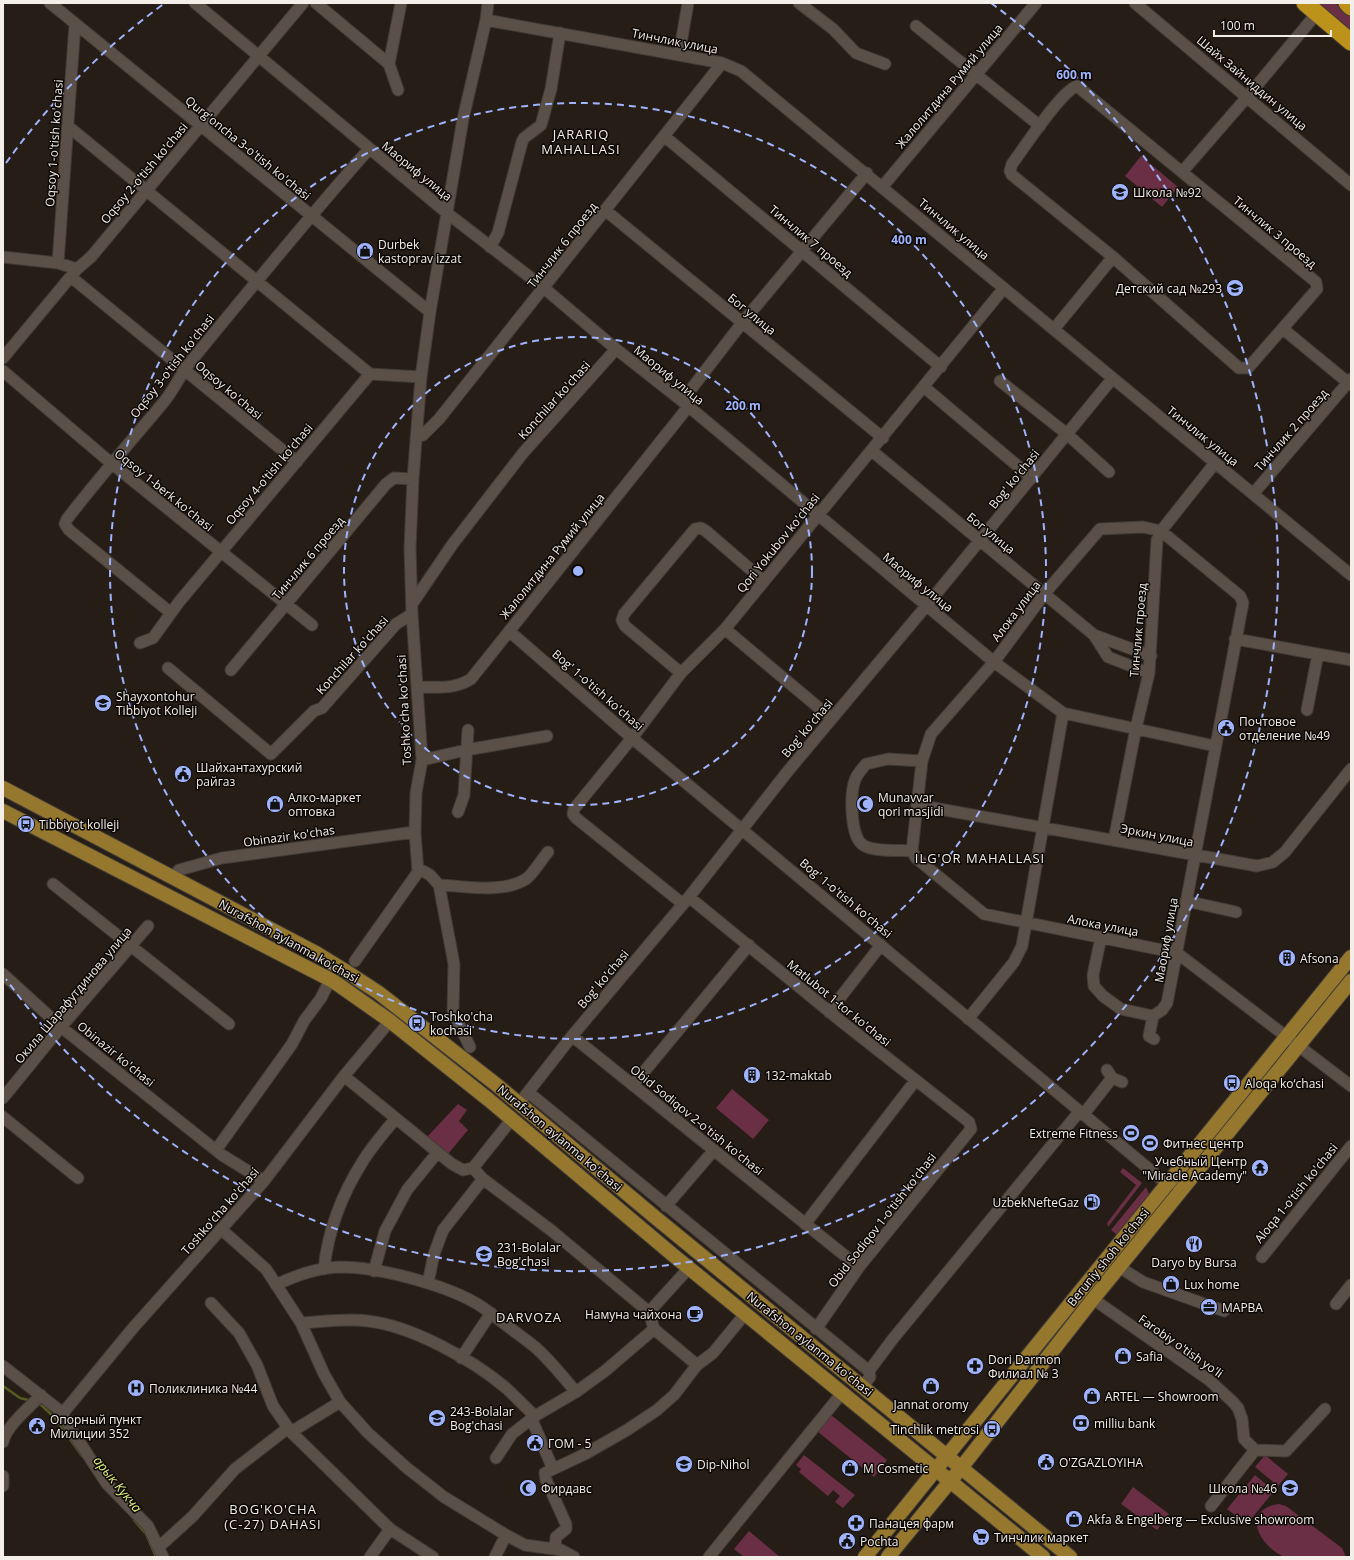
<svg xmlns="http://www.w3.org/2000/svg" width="1354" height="1560" font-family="'Open Sans',sans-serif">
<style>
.green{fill:#6a2f44}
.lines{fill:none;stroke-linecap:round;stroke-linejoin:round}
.stream{stroke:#555c1f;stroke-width:2.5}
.minor-casing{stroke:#413a36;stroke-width:13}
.major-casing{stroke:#413a36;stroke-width:16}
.highway-casing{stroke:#413a36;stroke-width:19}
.minor{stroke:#5a5048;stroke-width:11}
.major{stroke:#95782d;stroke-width:14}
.highway{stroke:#bd921b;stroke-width:17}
.ring{fill:none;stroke:#a0b3fd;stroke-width:2;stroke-dasharray:7 5}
.labels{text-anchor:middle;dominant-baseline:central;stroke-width:3;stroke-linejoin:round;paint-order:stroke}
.street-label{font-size:12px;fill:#f4eee9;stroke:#0c0806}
.poi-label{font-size:12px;fill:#f4eee9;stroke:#0c0806;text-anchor:start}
.neighbourhood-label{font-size:13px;letter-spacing:1px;fill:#f4eee9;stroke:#0c0806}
.water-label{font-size:13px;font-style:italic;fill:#e1ef81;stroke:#0c0806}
.centre{fill:#a0b3fd;stroke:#0c0806;stroke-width:2}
.ring-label{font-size:12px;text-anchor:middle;font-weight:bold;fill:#a0b3fd;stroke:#0c0806;stroke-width:3;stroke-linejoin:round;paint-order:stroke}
</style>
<rect width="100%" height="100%" fill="#261d16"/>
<path class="green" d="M1313,3H1335L1351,16V35Z
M1141,156L1178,187L1162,207L1125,176Z
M732,1089L769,1120L753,1139L716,1108Z
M458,1104L467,1110L459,1121L468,1130L448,1154L427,1137Z
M1123,1168L1142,1183L1108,1227L1107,1223L1136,1185L1120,1172Z
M1146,1187L1149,1194L1117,1235L1111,1230Z
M831,1415L887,1460L874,1477L818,1432Z
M804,1455L855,1495L843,1508L835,1502L840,1496L833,1490L828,1496L799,1472L801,1469L796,1465Z
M1265,1455L1288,1474L1278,1486L1255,1467Z
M1255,1475L1274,1491L1247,1524L1227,1509Z
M1133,1487L1169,1514L1157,1530L1121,1504Z
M1279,1504L1286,1506L1342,1548L1346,1557C1336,1557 1290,1559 1284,1557C1259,1546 1240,1509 1279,1504Z
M749,1531L780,1557H744L734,1549Z"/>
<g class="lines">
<path class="stream" d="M3,1386L20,1398L32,1401
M38,1402L55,1418L82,1456
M134,1520L146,1534L156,1557"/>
<defs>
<path id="minor" d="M50,3L430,312
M195,3L447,213L544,288L616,349L682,401L994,662L1063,713L1215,746
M316,3L389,64L398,90
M799,3L833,29L856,53L885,64
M1135,3L1351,185
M486,20L679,55L722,63L741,71L1351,575
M916,26L1040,126
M679,55L688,3
M389,64L401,3
M1077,86L1316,282L1317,289L1248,368H1239L1113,257L1012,175L1010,171L1012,164C1024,148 1061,91 1077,86Z
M69,127L370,374
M664,136L941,367
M1182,172L1248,96L1317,13
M883,186L1036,3
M605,210L883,438
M490,247L498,233L522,142L524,138L541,125L551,89L560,33
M3,257L58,263L77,269
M58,263L75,24
M71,277L297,462
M1054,329L1113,257
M1283,329L1351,385
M3,358L77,269L91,257L303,3
M3,371L111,463L312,625
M370,374L421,377
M1000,381L1067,434L1109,472
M924,387L1032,478
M682,401L742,323L867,173
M417,437L423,435L439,419L722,63
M872,451L1094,635L1151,656
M1253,494L1351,379
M412,604L452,545L523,453L616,349
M171,613L69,530L65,524L67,519C98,479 131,441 163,403C174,390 181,373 192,360C250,289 308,218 369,149
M725,629L831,718
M509,631L632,738L1167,1184L1175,1183
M1094,635L1108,657L1149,673
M1235,639L1351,660
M140,643L153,638L179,602L370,374
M168,668L271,754L314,711L322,708L396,624L412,614
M231,670L386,484L394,478L413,479
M681,673L625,626L622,620L624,614L695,529L701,528L706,531L764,581
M418,687C437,687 453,690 471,679L688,407
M1307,710L1318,654
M422,760L466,750L547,736
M917,805L1257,866L1273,862L1285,852L1351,769
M458,812L464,795L468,730
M1114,840L1136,728L1149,673L1157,540L1161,531L1215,463
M912,851C901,850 873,852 863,845C850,837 850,793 855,780C857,774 862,769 866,764L888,759L922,761
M418,872L423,871L430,875L439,885L454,964L453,1012L470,1047
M172,878L179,870L222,858L415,832
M53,884L229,1024
M439,885C466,886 502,894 526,879C534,873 541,860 548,852
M689,897L842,1022L969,1122L971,1129L859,1267L816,1329
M1186,901L1236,912
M683,904L576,818L573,814L574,809L632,738L681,673L725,629L1004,288
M1101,937L1093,975L1094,986L1103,996L1121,1009L1153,1016L1162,1010L1167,1003L1243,603L1240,596L1161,531L1143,527L1100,529L1045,593L994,662L931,734L922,761L912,851L916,858L984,914L1177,953L1351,1086
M355,961L418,872L415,832L416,793L422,760L412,614L410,548L413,479L421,377L430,312L463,119L486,20L488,3
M3,974L61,1027L222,1155L264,1181
M829,1012L881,945
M1153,1016L1149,1036L1154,1039
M968,1019L1014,962L1022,946L1063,713
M572,1036L859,1267
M1107,1070L1112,1078L1122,1082
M344,1076L452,1164L463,1170L473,1168
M633,1085L749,945
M528,1092L869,1371
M525,1096L572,1036L689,897L788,771L927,605L1112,379
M3,1098L61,1027L148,926
M1083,1115L1112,1078
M3,1117L78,1178
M216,1150L292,1044L304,1021L321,998L330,980
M483,1179L552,1231L649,1312L654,1329L697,1365
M666,1206L714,1150
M805,1224L915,1081
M222,1230L266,1269L301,1323L324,1374L340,1402L368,1433L407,1468L444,1497L506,1535L525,1545L561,1550L574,1557
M1262,1257L1351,1146
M1119,1267L1143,1282L1224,1311
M324,1269C328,1230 342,1194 363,1161C372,1146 384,1133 395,1119
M374,1271L385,1231L407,1190L437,1153
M428,1283L434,1254L443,1230L483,1179L473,1168L512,1119
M276,1285C296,1275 317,1268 340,1267C380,1267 458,1287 489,1312C504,1324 520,1335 535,1347C550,1360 563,1377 576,1392
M1093,1299L1209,1380L1233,1402L1238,1408L1242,1419L1244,1439L1255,1450L1286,1451L1325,1409
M211,1303L239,1333L257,1365L273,1406L291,1432L390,1529L433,1557
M1336,1304L1351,1285
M649,1312L689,1268
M301,1323C323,1322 346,1318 368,1321C412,1326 473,1360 506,1388C516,1397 525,1407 535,1416
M461,1358L491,1313
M3,1366L63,1413
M862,1387L870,1377L869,1371L892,1340L1079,1112
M63,1413L133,1328L264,1181L344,1076L390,1021
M63,1413L65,1420L107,1484L148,1526L163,1557
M532,1420L553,1469
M291,1432L340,1402
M3,1442C6,1426 30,1407 41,1395
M496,1458L512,1434L535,1416L576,1392L605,1371L654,1329
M3,1476V1486
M1211,1506L1255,1450
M159,1547L193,1516L235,1469L288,1428
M555,1548L556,1537L566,1529V1524L546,1480L545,1473L585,1454L627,1430L657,1410L674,1395L697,1365L713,1353L745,1314
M370,1557L390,1529
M495,1557L506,1535
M709,1557L842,1393"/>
<path id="major" d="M3,788L316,953L347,972L379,993L498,1086L656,1218L1070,1557
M3,811L333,981L390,1021L489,1100L673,1255L1043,1557
M865,1557L1351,957
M888,1557L961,1468L1093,1299L1351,981"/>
<path id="highway" d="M1305,3L1351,42
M1347,3L1351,7"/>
</defs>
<use href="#minor" class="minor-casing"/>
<use href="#major" class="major-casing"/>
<use href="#highway" class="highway-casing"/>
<use href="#minor" class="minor"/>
<use href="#major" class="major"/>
<use href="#highway" class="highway"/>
</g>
<g class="ring">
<circle cx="578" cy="571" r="234"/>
<circle cx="578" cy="571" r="468"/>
<path d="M6 163A702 702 0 0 1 165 3M991 3A702 702 0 1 1 6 979"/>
</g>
<defs>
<symbol id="school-disc" viewBox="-11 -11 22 22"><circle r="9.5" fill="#a0b3fd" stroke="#0c0806"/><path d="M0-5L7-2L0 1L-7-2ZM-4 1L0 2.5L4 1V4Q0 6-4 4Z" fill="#111"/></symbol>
<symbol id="shop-disc" viewBox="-11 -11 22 22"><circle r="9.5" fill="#a0b3fd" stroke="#0c0806"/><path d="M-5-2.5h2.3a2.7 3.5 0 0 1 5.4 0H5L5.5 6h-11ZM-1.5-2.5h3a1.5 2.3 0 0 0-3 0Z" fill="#111"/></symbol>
<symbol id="university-disc" viewBox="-11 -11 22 22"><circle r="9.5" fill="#a0b3fd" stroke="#0c0806"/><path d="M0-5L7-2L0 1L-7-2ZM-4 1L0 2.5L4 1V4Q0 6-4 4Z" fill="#111"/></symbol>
<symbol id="civic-disc" viewBox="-11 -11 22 22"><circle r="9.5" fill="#a0b3fd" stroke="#0c0806"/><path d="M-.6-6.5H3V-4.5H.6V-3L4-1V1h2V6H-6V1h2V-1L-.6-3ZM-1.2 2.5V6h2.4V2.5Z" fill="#111"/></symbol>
<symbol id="mosque-disc" viewBox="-11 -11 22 22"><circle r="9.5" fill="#a0b3fd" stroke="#0c0806"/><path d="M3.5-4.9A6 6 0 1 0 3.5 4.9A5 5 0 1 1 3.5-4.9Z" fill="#111"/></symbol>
<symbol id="bus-disc" viewBox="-11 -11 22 22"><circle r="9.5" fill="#a0b3fd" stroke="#0c0806"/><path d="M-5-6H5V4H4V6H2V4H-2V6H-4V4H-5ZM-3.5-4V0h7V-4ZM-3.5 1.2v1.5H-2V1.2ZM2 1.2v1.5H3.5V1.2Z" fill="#111"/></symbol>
<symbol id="building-disc" viewBox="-11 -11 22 22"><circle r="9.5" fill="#a0b3fd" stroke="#0c0806"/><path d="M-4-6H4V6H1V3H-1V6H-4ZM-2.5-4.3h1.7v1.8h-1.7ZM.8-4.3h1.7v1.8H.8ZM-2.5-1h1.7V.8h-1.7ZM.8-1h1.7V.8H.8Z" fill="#111"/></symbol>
<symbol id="stadium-disc" viewBox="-11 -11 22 22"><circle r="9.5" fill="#a0b3fd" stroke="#0c0806"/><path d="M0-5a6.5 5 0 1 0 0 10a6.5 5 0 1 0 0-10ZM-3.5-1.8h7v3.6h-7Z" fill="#111"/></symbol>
<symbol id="temple-disc" viewBox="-11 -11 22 22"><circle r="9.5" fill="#a0b3fd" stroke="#0c0806"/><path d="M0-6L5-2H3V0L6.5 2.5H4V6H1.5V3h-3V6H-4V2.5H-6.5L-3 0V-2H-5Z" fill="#111"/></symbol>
<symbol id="fuel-disc" viewBox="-11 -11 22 22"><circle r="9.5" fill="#a0b3fd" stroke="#0c0806"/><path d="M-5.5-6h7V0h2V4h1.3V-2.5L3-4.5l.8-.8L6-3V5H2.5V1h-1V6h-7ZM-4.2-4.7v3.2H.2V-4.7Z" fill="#111"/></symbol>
<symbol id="restaurant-disc" viewBox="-11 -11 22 22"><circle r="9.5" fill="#a0b3fd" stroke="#0c0806"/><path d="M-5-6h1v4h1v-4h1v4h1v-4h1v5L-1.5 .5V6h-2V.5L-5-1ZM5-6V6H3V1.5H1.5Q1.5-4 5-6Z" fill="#111"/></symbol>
<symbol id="office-disc" viewBox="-11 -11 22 22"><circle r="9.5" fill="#a0b3fd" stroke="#0c0806"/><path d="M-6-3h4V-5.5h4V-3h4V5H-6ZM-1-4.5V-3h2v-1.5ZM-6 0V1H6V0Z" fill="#111"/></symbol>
<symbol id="cafe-disc" viewBox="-11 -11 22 22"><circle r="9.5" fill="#a0b3fd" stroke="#0c0806"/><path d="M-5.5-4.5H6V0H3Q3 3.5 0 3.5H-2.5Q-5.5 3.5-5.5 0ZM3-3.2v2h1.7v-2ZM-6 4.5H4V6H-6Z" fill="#111"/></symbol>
<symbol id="pharmacy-disc" viewBox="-11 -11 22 22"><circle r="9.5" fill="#a0b3fd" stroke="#0c0806"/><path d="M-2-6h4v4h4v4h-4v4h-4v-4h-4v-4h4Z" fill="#111"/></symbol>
<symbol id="hospital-disc" viewBox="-11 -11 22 22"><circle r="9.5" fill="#a0b3fd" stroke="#0c0806"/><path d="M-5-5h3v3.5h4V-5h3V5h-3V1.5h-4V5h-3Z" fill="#111"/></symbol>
<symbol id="bank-disc" viewBox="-11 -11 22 22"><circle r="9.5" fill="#a0b3fd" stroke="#0c0806"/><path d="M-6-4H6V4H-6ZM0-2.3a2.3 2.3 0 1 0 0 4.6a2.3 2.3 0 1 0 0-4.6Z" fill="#111"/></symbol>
<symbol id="supermarket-disc" viewBox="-11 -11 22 22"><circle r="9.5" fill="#a0b3fd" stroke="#0c0806"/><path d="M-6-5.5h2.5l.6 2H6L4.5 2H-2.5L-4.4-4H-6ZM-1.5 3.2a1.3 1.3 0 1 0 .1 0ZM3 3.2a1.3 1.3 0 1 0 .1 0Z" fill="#111"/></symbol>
</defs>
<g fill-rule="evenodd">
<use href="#school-disc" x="1110" y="182" width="20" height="20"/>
<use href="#shop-disc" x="355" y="241" width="20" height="20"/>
<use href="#school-disc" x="1225" y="278" width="20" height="20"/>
<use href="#university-disc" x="93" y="693" width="20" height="20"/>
<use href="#civic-disc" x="1216" y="718" width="20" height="20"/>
<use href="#civic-disc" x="173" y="764" width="20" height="20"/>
<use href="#shop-disc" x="265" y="794" width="20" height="20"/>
<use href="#mosque-disc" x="855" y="794" width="20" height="20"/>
<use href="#bus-disc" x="16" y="814" width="20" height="20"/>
<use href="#building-disc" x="1277" y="948" width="20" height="20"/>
<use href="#bus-disc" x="407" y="1013" width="20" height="20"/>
<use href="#building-disc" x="742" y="1065" width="20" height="20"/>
<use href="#bus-disc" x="1222" y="1073" width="20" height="20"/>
<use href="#stadium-disc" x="1121" y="1123" width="20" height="20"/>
<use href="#stadium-disc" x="1140" y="1133" width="20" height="20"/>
<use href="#temple-disc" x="1250" y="1158" width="20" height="20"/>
<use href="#fuel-disc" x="1082" y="1192" width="20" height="20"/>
<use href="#restaurant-disc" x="1184" y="1234" width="20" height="20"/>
<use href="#school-disc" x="474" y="1244" width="20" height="20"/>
<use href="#shop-disc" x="1161" y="1274" width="20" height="20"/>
<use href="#office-disc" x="1199" y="1297" width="20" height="20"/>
<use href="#cafe-disc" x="685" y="1304" width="20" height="20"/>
<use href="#shop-disc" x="1113" y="1346" width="20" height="20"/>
<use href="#pharmacy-disc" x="965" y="1356" width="20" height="20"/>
<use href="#shop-disc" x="921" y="1376" width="20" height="20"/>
<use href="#hospital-disc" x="126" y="1378" width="20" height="20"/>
<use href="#shop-disc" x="1082" y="1386" width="20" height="20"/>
<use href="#school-disc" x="427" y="1408" width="20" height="20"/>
<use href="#bank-disc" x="1071" y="1413" width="20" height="20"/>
<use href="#civic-disc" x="27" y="1416" width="20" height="20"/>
<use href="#bus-disc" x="982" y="1419" width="20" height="20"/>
<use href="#civic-disc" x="525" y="1433" width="20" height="20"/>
<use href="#civic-disc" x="1036" y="1452" width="20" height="20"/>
<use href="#school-disc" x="674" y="1454" width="20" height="20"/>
<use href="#shop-disc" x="840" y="1458" width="20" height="20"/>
<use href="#mosque-disc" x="518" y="1478" width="20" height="20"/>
<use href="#school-disc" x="1280" y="1478" width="20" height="20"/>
<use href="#shop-disc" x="1064" y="1509" width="20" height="20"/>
<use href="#pharmacy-disc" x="846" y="1513" width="20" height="20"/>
<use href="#supermarket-disc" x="971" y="1527" width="20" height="20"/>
<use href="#civic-disc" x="837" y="1531" width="20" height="20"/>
</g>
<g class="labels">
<g class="street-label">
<text transform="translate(675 41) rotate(11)">Тинчлик улица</text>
<text transform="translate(1252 83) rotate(40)">Шайх Зайниддин улица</text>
<text transform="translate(949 86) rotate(-50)">Жалолитдина Румий улица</text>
<text transform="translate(54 143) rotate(-86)">Oqsoy 1-o'tish ko'chasi</text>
<text transform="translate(248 148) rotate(39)">Qurg'oncha 3-o'tish ko'chasi</text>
<text transform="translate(417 171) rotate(39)">Маориф улица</text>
<text transform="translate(144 173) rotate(-50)">Oqsoy 2-o'tish ko'chasi</text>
<text transform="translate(954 229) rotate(40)">Тинчлик улица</text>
<text transform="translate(1275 232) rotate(40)">Тинчлик 3 проезд</text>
<text transform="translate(811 241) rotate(40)">Тинчлик 7 проезд</text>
<text transform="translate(562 245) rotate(-52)">Тинчлик 6 проезд</text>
<text transform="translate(752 314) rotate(39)">Бог улица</text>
<text transform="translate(172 366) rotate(-52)">Oqsoy 3-o'tish ko'chasi</text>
<text transform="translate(669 375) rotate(39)">Маориф улица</text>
<text transform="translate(229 390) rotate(40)">Oqsoy ko'chasi</text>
<text transform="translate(554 400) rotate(-48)">Konchilar ko'chasi</text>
<text transform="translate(1291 430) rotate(-49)">Тинчлик 2 проезд</text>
<text transform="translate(1203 436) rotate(39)">Тинчлик улица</text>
<text transform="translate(269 474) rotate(-50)">Oqsoy 4-o'tish ko'chasi</text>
<text transform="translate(1014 479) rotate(-51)">Bog' ko'chasi</text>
<text transform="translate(164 490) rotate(39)">Oqsoy 1-berk ko'chasi</text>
<text transform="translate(991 533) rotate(39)">Бог улица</text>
<text transform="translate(778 543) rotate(-51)">Qori Yokubov ko'chasi</text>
<text transform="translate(552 556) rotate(-51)">Жалолитдина Румий улица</text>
<text transform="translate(308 558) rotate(-50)">Тинчлик 6 проезд</text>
<text transform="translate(918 582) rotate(39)">Маориф улица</text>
<text transform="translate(1016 611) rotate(-53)">Алока улица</text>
<text transform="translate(1138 630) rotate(-85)">Тинчлик проезд</text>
<text transform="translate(352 655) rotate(-48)">Konchilar ko'chasi</text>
<text transform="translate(598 690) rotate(41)">Bog' 1-o'tish ko'chasi</text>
<text transform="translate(404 710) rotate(-93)">Toshkoʻcha koʻchasi</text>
<text transform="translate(807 728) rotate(-50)">Bog' ko'chasi</text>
<text transform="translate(1157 835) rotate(11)">Эркин улица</text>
<text transform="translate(289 836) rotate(-8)">Obinazir ko'chas</text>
<text transform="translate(846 898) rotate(40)">Bog' 1-o'tish ko'chasi</text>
<text transform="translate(1103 925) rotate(11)">Алока улица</text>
<text transform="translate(1166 940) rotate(-80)">Маориф улица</text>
<text transform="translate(289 941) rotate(29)">Nurafshon aylanma ko'chasi</text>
<text transform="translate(603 979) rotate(-50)">Bog' ko'chasi</text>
<text transform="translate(73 995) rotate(-50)">Окила Шарафутдинова улица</text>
<text transform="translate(839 1003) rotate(39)">Matlubot 1-tor ko'chasi</text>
<text transform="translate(116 1054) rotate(39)">Obinazir ko'chasi</text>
<text transform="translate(697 1120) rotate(39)">Obid Sodiqov 2-o'tish ko'chasi</text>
<text transform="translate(560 1138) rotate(40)">Nurafshon aylanma ko'chasi</text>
<text transform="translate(1296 1193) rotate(-51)">Aloqa 1-o'tish ko'chasi</text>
<text transform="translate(220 1211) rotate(-49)">Toshko'cha ko'chasi</text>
<text transform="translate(882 1220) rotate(-52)">Obid Sodiqov 1-o'tish ko'chasi</text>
<text transform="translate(1108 1257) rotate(-51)">Beruniy shoh ko'chasi</text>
<text transform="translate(810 1344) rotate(39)">Nurafshon aylanma ko'chasi</text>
<text transform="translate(1181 1346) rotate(35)">Farobiy o'tish yo'li</text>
</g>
<g class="poi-label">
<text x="1133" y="192">Школа №92</text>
<text x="378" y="244">Durbek<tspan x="378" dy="14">kastoprav izzat</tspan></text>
<text x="1222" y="288" text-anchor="end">Детский сад №293</text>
<text x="116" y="696">Shayxontohur<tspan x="116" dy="14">Tibbiyot Kolleji</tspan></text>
<text x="1239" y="721">Почтовое<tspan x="1239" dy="14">отделение №49</tspan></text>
<text x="196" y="767">Шайхантахурский<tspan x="196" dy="14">райгаз</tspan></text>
<text x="288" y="797">Алко-маркет<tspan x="288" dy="14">оптовка</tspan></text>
<text x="878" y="797">Munavvar<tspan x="878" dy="14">qori masjidi</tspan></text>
<text x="39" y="824">Tibbiyot kolleji</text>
<text x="1300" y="958">Afsona</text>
<text x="430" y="1016">Toshko'cha<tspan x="430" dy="14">kochasi</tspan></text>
<text x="765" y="1075">132-maktab</text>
<text x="1245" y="1083">Aloqa ko‘chasi</text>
<text x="1118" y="1133" text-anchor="end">Extreme Fitness</text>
<text x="1163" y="1143">Фитнес центр</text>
<text x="1247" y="1161" text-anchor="end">Учебный Центр<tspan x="1247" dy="14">"Miracle Academy"</tspan></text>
<text x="1079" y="1202" text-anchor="end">UzbekNefteGaz</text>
<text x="497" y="1247">231-Bolalar<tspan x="497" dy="14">Bog'chasi</tspan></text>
<text x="1194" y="1262" text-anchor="middle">Daryo by Bursa</text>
<text x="1184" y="1284">Lux home</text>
<text x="1222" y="1307">МАРВА</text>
<text x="682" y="1314" text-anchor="end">Намуна чайхона</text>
<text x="1136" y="1356">Safia</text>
<text x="988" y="1359">Dori Darmon<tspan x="988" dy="14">Филиал № 3</tspan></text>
<text x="149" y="1388">Поликлиника №44</text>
<text x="1105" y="1396">ARTEL — Showroom</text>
<text x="931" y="1404" text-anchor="middle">Jannat oromy</text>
<text x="450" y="1411">243-Bolalar<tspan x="450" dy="14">Bog'chasi</tspan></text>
<text x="50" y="1419">Опорный пункт<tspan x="50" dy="14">Милиции 352</tspan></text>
<text x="1094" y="1423">milliu bank</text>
<text x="979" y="1429" text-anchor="end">Tinchlik metrosi</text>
<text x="548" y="1443">ГОМ - 5</text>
<text x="1059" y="1462">O'ZGAZLOYIHA</text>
<text x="697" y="1464">Dip-Nihol</text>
<text x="863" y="1468">M Cosmetic</text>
<text x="541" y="1488">Фирдавс</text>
<text x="1277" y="1488" text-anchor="end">Школа №46</text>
<text x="1087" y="1519">Akfa &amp; Engelberg — Exclusive showroom</text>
<text x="869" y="1523">Панацея фарм</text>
<text x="994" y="1537">Тинчлик маркет</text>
<text x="860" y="1541">Pochta</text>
</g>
<g class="neighbourhood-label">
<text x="581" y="134">JARARIQ<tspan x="581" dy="15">MAHALLASI</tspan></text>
<text x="980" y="858">ILG'OR MAHALLASI</text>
<text x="529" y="1317">DARVOZA</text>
<text x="273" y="1509">BOG'KO'CHA<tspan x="273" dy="15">(C-27) DAHASI</tspan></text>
</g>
<g class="water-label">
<text transform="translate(118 1484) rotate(51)">арык Кукча</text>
</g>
</g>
<circle cx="578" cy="571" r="6" class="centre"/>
<g class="ring-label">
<text x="1074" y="79">600 m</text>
<text x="909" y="244">400 m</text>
<text x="743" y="410">200 m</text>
</g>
<rect width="1354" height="1560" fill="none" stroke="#f4eee9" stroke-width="8"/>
<path d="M1214 30v6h117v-6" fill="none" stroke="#f4eee9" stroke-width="2"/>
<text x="1220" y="30" font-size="12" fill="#f4eee9" stroke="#0c0806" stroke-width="3" paint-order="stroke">100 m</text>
</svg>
